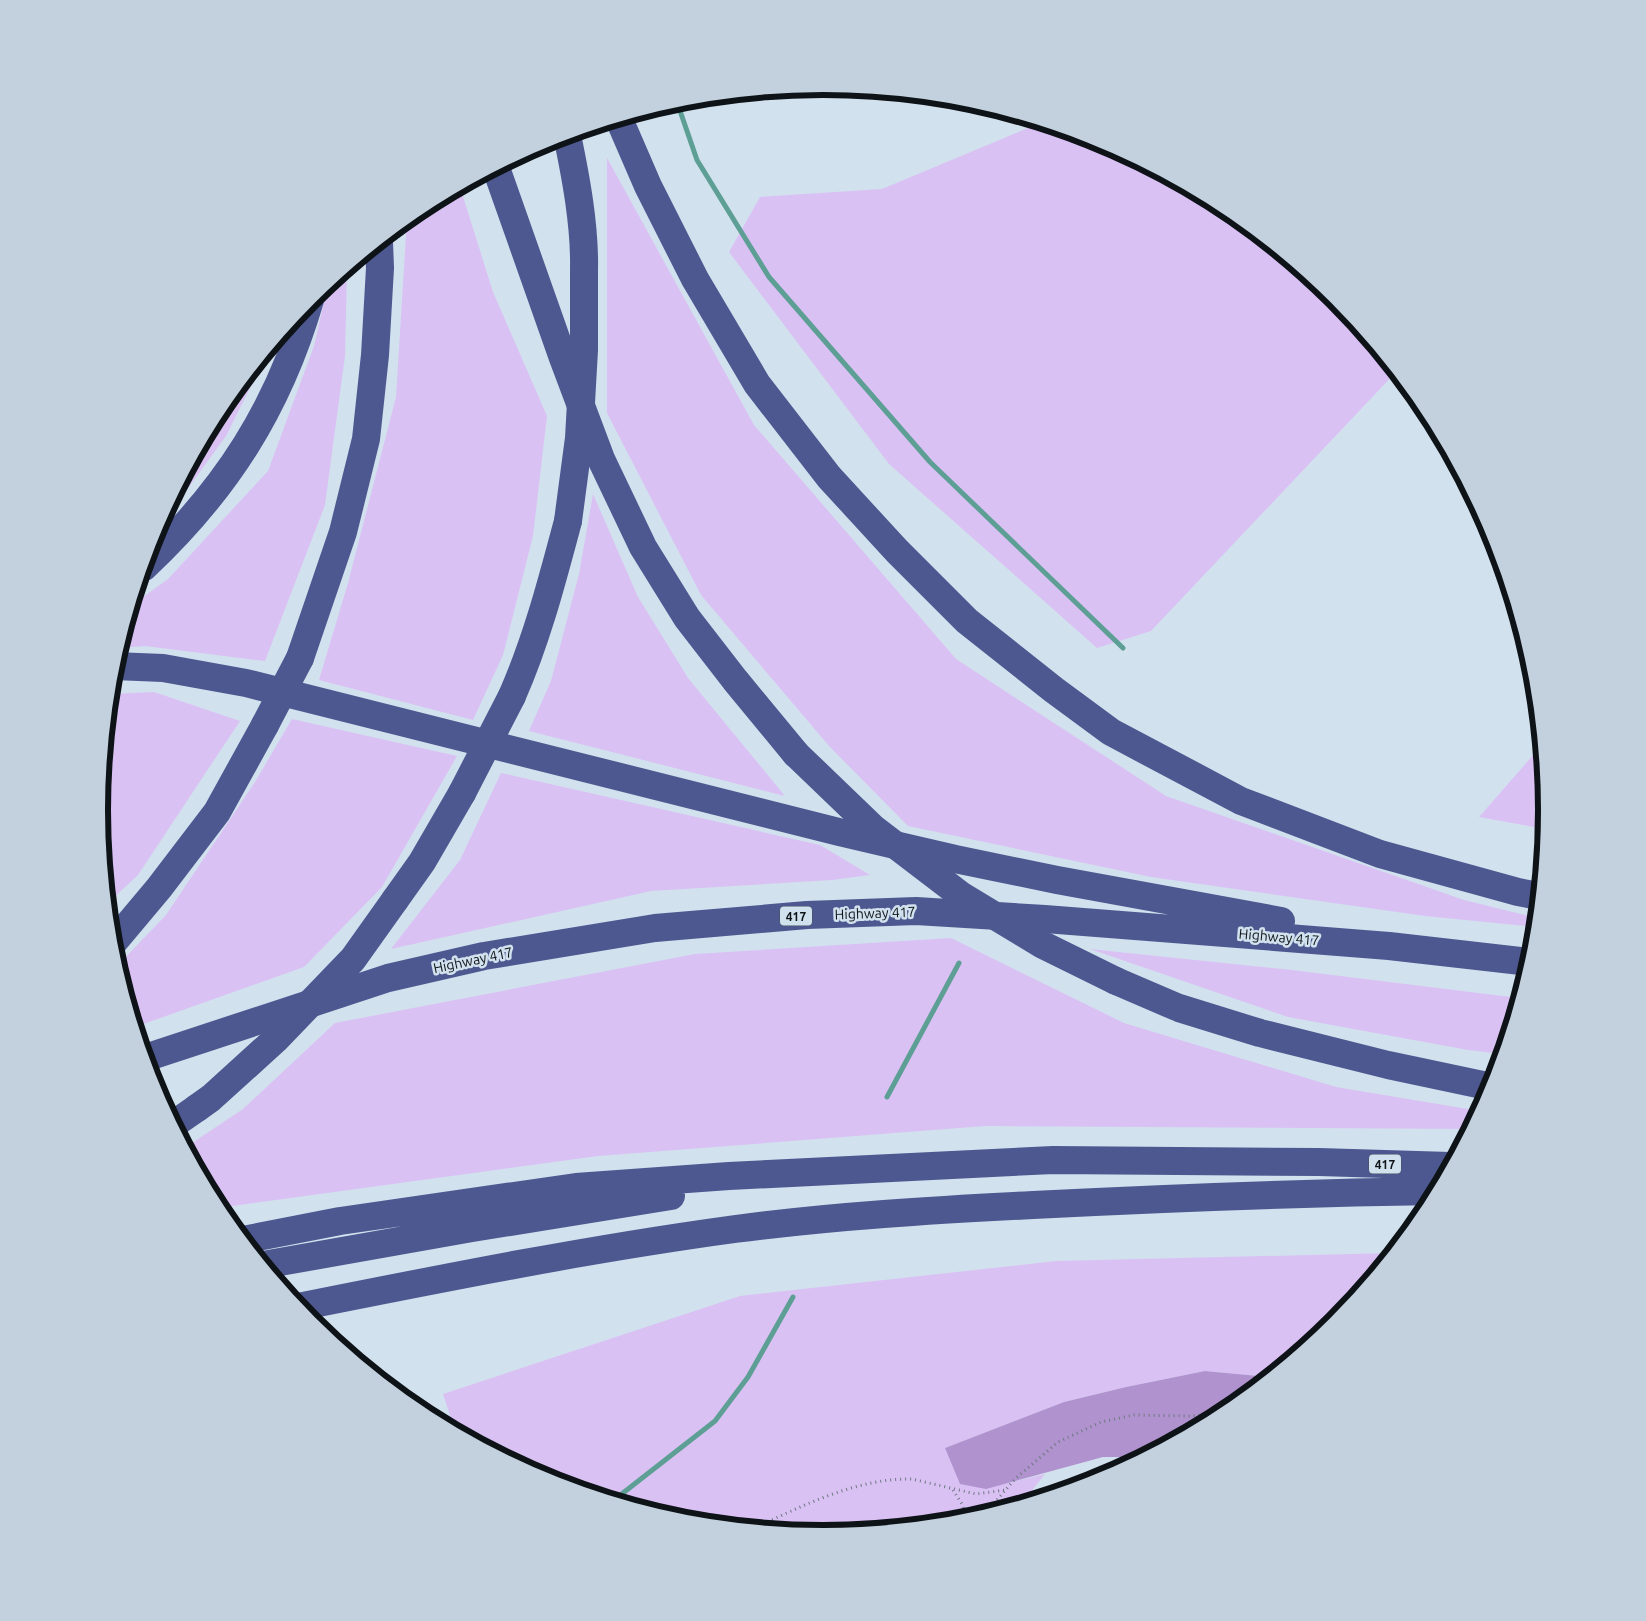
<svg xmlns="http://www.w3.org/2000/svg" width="1646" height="1621" font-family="Ubuntu,sans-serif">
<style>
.green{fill:#dac1f4}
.forest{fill:#b093ce}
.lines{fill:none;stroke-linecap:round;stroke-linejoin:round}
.stream{stroke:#5e9f95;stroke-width:5}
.path{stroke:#6f7982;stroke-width:3;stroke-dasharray:1 4;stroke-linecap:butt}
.motorway{stroke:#4e5890;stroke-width:28}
.motorway-bridge{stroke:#4e5890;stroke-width:28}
.labels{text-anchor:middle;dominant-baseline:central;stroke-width:5;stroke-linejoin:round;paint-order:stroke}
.shield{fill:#d2e1ee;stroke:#495158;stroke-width:1}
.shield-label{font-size:12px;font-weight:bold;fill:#0e1318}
.street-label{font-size:14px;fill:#0e1318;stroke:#d2e1ee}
.rim{fill:none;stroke:#0e1318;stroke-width:6}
</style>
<rect width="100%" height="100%" fill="#d2e1ee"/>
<path class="green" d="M1040,123L1100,141L1226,208L1335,299L1396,372L1151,631L1097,648L889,464L729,252L760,197L882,189Z
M607,158L754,425L956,659L1166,796L1464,900L1537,918L1536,927L1425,916L1151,877L908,826L829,746L701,595L607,413Z
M460,187L493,292L547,416L533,536L503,655L473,720L319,680L348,583L396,397L406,235L404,222L421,208Z
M347,269L345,356L325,505L265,661L145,646L119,648L132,605L168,579L268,471L314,346L328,284Z
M269,350L226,436L172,510L162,518L221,408Z
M593,494L638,597L688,678L785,796L529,731L551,681L579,574Z
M154,692L240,721L138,875L108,903L99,810L110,694Z
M292,719L457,756L382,887L304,967L135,1027L117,966L166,915L255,782Z
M1541,746L1547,811L1545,829L1479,817Z
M501,773L820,845L870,875L832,880L651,891L391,949L460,860Z
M951,938L1124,1023L1336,1087L1480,1111L1470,1129L985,1126L598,1156L218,1208L186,1147L243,1109L335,1023L695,954Z
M1090,949L1292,970L1519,998L1502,1054L1468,1050L1288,1017Z
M1392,1253L1335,1323L1269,1377L1205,1371L1126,1387L1064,1402L945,1448L986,1488L1045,1474L1022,1503L964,1521L823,1535L681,1521L546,1480L455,1431L443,1394L740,1296L1056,1261Z"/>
<path class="forest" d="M1205,1371L1269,1377L1225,1413L1142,1457H1103L986,1489L960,1484L945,1448L1064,1402L1126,1387Z"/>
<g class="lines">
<path class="stream" d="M677,102L697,160L769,277L930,462L1123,648
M199,448L221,419L230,397
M887,1097L959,963
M614,1500L715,1421L748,1377L793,1297"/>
<path class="path" d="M953,1490L962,1504L967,1520
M984,1515L1015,1479L1058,1442L1101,1422L1134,1415L1188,1416L1204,1415L1228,1410
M754,1528C803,1506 856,1478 912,1479L976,1494L1005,1490"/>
<path class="motorway" d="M619,119L648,186L695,279L757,384L829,477L897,551L967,621L1054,690L1111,732L1241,801L1380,854L1518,892L1539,896
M567,135C576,178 585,226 584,270
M496,168L563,358L601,459L643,547L687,618L735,680L796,754
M144,567C226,490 278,409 310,300
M300,658L343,532L366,439L375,355L380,268L379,242
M114,666L163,668L246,683L839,832L955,859L1057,880L1281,921
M512,696C537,639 552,581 568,521
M395,900L422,862L462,793
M112,944L159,888L217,812L265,725
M1116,981L1179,1008L1260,1033L1388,1065L1492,1087
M145,1058L388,978L484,956L655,928L807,915L916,911L1045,919L1389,946L1530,962
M174,1124L197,1108
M243,1240L340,1221L576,1187L729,1176L1053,1160L1319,1162L1450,1166
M263,1265L472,1228L671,1196
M298,1307C443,1278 588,1249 735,1229C834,1216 934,1210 1033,1205C1168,1198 1302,1193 1437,1191"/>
<path class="motorway-bridge" d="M568,521L579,438L584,350V270
M265,725L300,658
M796,754L873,828L962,896L1043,945L1116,981
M462,793L512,696
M197,1108L211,1098L275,1040L353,959L395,900"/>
</g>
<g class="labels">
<g class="shield">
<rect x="780" y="906.5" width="32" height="19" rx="4"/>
<rect x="1369" y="1154.5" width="32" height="19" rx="4"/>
</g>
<g class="shield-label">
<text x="796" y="916">417</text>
<text x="1385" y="1164">417</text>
</g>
<g class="street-label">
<text transform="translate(875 913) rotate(-2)">Highway 417</text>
<text transform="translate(1279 937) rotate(5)">Highway 417</text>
<text transform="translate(473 960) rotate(-12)">Highway 417</text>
</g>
</g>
<path d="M0 0H1646V1621H0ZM108 810a715 715 0 1 1 1430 0a715 715 0 1 1-1430 0Z" fill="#c2d1dd" fill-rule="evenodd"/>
<path class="rim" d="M108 810a715 715 0 1 1 1430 0a715 715 0 1 1-1430 0Z"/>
</svg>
